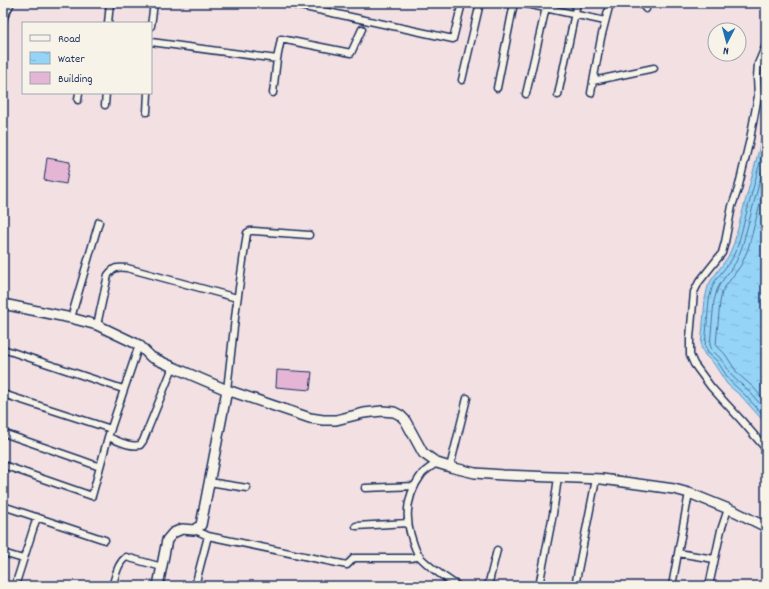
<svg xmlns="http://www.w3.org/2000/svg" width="769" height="589" font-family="Dekko,sans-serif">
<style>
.water{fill:url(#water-ripples);stroke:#6492b9}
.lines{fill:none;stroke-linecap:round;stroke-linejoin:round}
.shore{stroke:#4c719b;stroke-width:1}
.building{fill:#e5b5d6;stroke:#1b2f5e}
.street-casing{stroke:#1b2f5e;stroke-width:9}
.secondary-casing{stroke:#1b2f5e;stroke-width:12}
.street{stroke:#f7f3e8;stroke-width:6}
.secondary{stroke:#f7f3e8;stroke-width:9}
</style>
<defs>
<pattern id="water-ripples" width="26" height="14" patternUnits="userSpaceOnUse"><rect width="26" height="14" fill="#95d4f6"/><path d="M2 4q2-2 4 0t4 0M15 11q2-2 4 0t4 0" fill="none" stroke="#80b6d5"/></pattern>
</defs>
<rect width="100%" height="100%" fill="#f2e0e3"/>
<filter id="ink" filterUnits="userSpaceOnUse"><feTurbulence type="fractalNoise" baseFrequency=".025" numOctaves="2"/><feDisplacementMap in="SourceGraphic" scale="8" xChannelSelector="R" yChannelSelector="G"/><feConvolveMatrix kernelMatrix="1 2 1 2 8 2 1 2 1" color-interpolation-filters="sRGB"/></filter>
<g filter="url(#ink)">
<path class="water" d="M766,100V424L742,397L727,384L714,364L705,355L701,347L705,299L708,286L712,279L728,257L734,243L755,165L760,145Z"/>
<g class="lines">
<path class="shore" d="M766,129L764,145L759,166L738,245L732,259L715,281L712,288L709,300L705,346L708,353L717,361L730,381L745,395L766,418
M766,158L742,247L736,262L720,284L717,290L714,301L710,345L712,350L721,359L734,378L749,391L766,411
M766,182L748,249L741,265L725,287L722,292L720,302L716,344L717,346L725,354L738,374L753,387L766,402"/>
</g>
<path class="building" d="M47,158L70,162L66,184L44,180Z
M277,370L312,372L310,390L276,387Z"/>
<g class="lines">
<defs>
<path id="street" d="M286,3L453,39L462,3
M522,3L605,21
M641,3L646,9
M3,23L4,17L11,3
M108,23L110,3
M151,26L154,3
M151,42L277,59
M766,45L758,64L757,77L758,96L750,139L738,189L732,206L725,242L722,253L699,282L694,292L690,338V355L694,364L711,387L742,421L766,449
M462,80L480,3
M593,81L654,68
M497,88L514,3
M273,93L277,59L281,39L351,53L362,29
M591,93L601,38L610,3
M526,94L547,3
M558,95L577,3
M78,100L79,93
M105,105L106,93
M147,112L148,93
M71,318L99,222
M97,325L108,275C114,267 117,267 127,268L237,298
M3,349L123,389
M227,390L236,309L247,233L250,231H254L309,235
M3,394L111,429
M3,433L81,460L100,467L108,437L139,345
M108,437C119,441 128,447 140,445L143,441L173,367
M437,463C432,466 426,470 422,474C408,493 404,513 411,536C413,542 415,550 419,556C430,568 444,577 458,586
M3,465L92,496L100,467
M450,467L467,398
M209,482L247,488
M365,488L415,486
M3,506L105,540
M356,526L408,523
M193,529L208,536L347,565L354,558H411L420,556
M3,553L23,559
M678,553L714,559
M196,582L208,536
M15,586L37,517
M112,586C116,576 117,564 126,557L162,567
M488,586L497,550
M539,586L553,514L558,477
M575,586L596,479
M672,586L689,493
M709,586L721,530L728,509"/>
<path id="secondary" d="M3,304L71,318L97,325L139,345L151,357L173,367L227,390L310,418L323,420H336L364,413L382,411L394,412L400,415L405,420L423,453L437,463L450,467L475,473L503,475L602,479L674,489L689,493L736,512L766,527
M158,586L167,540L173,533L182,529L194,530L201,525L227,390"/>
</defs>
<use href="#street" class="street-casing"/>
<use href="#secondary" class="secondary-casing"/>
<use href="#street" class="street"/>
<use href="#secondary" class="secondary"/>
</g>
</g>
<rect width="769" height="589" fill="none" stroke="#f7f3e8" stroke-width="16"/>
<rect x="8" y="8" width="753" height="573" fill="none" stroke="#1b2f5e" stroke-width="1.5" filter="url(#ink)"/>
<rect x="22" y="22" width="130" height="72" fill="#f7f3e8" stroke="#9fa5b1"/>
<rect x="30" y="35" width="20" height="6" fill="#f7f3e8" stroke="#9fa5b1"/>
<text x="58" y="42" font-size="12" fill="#1b2f5e">Road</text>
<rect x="30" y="52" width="20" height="12" fill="url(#water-ripples)" stroke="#9fa5b1"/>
<text x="58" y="62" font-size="12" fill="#1b2f5e">Water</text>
<rect x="30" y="72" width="20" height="12" fill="#e5b5d6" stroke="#9fa5b1"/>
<text x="58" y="82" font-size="12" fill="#1b2f5e">Building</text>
<g transform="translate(727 42) rotate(186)"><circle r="19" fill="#f7f3e8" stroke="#9fa5b1"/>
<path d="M0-3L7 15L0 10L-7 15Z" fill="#1f6fb2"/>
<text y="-6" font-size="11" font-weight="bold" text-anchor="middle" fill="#1b2f5e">N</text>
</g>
</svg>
